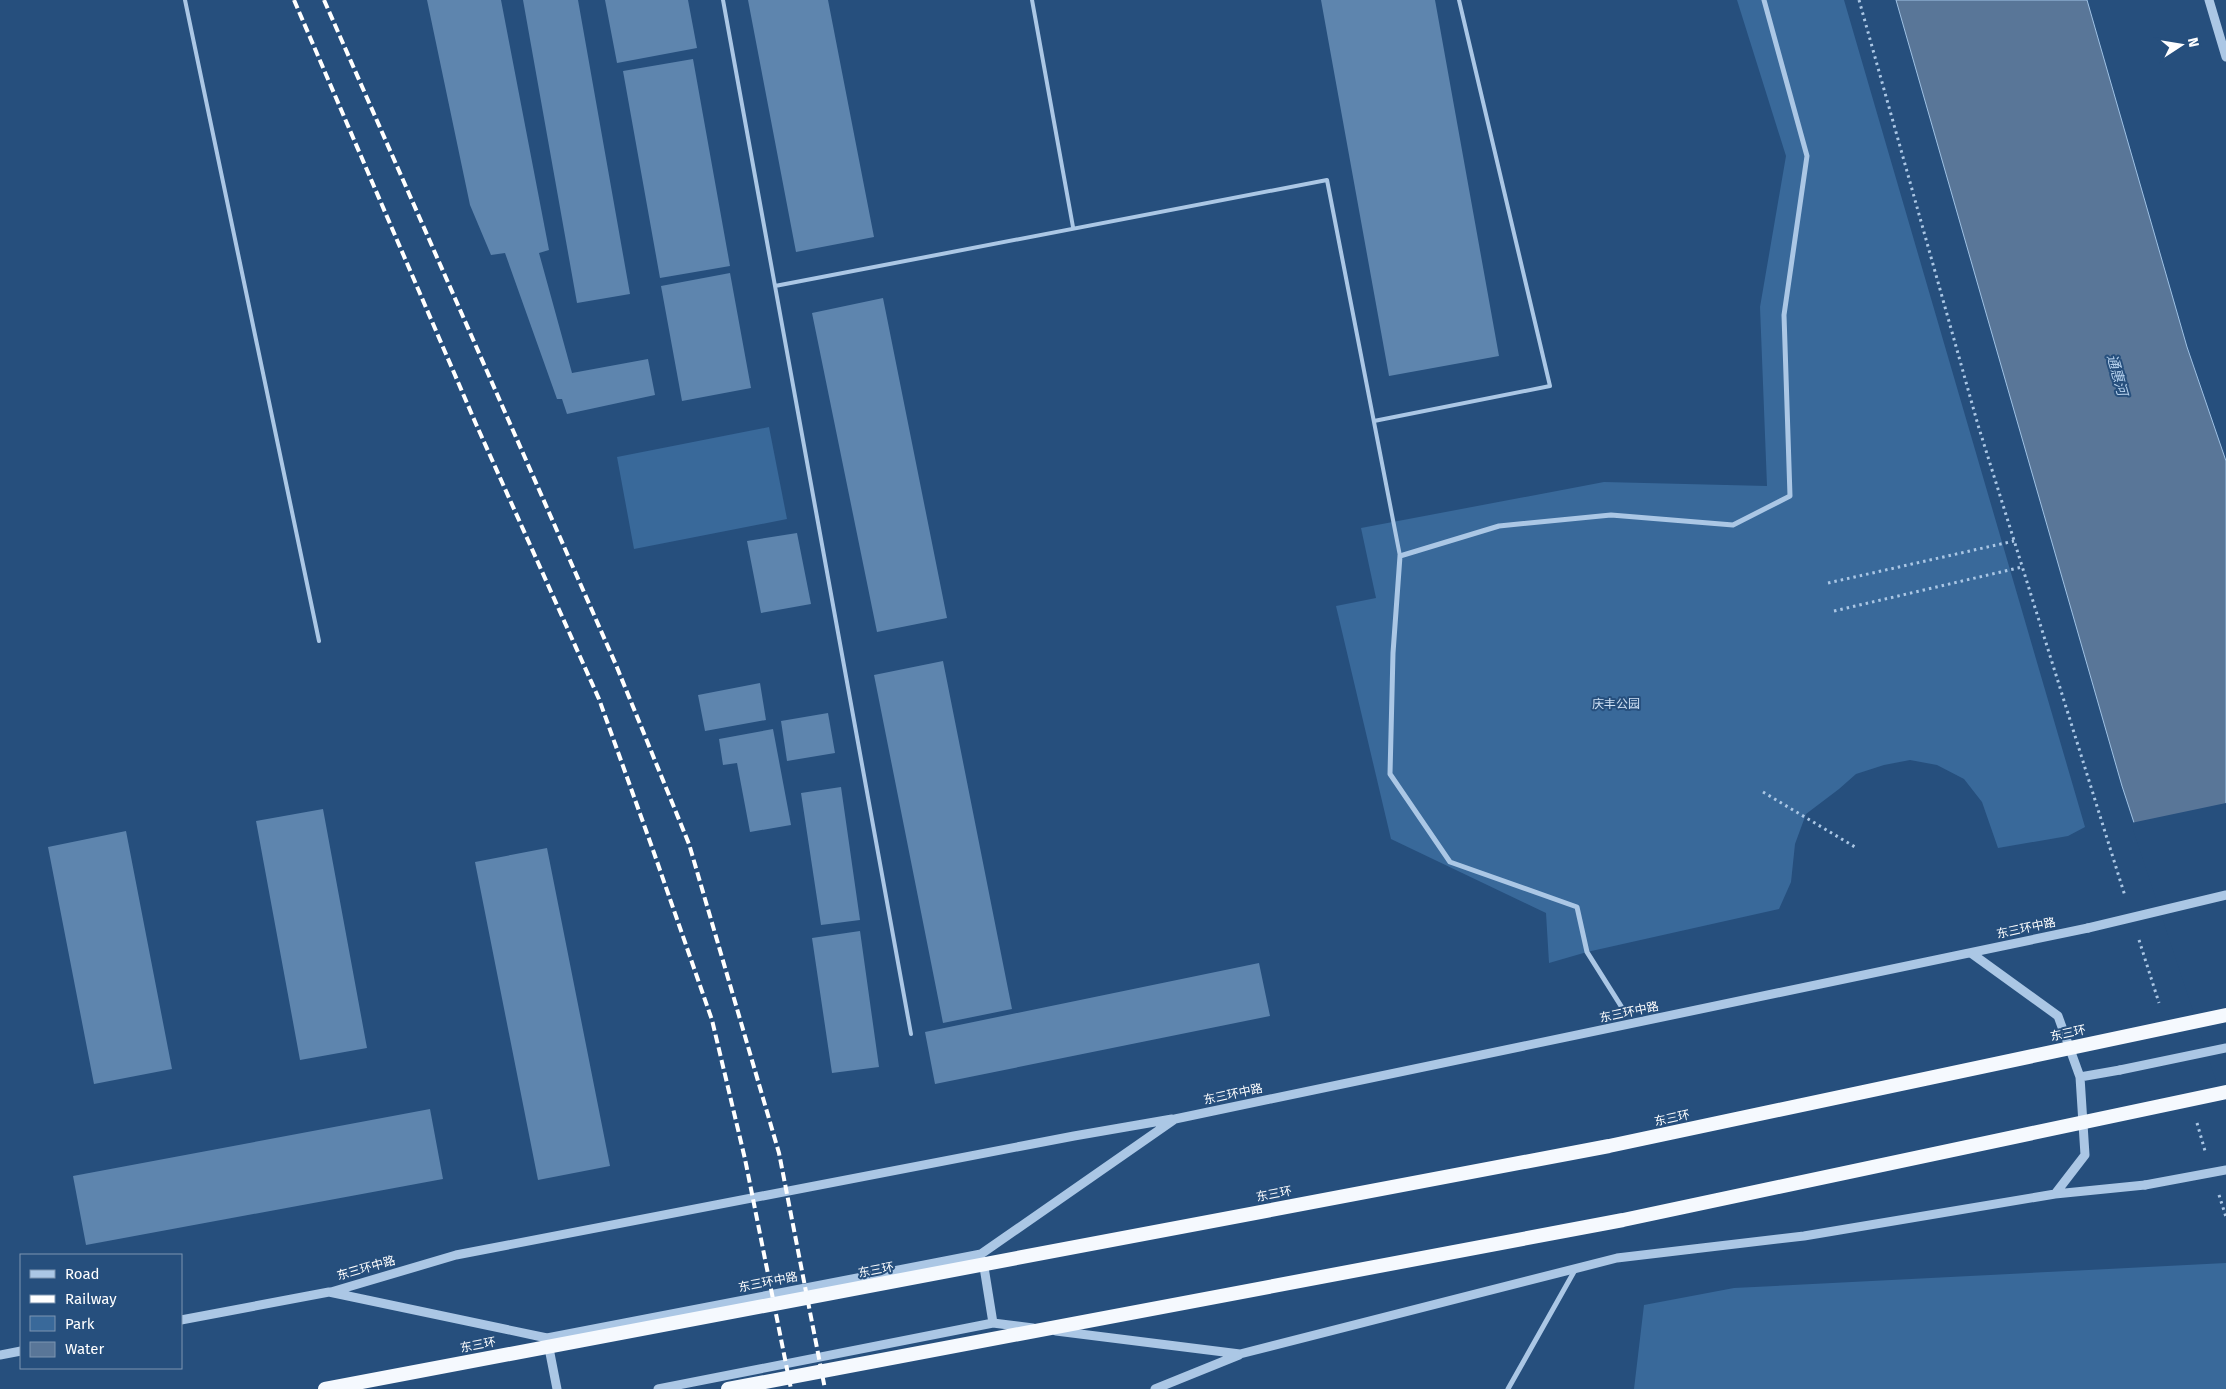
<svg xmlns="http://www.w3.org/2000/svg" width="2226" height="1389" font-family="'Fira Sans','Noto Sans SC',sans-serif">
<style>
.green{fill:#39699a}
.water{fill:#597698;stroke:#9fc2e5}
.pier{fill:#264f7d}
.building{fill:#5e85ae}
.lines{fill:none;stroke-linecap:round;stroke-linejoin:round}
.path{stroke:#abc7e5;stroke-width:3;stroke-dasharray:2.5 4;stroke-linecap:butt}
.service{stroke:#abc7e5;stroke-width:4}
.minor{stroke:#abc7e5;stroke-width:5}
.tertiary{stroke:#abc7e5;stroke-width:9}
.rail{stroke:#fff;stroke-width:4;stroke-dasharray:9 4;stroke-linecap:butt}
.tertiary-bridge{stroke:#abc7e5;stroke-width:9}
.trunk-bridge{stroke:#f5f9fe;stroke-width:14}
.labels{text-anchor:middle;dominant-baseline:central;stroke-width:4;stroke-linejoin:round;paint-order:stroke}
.park-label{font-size:12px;fill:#cee0f4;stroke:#264f7d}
.street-label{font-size:12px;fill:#fff;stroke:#264f7d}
.water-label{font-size:14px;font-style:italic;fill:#b6d1ed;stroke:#264f7d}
</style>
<rect width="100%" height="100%" fill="#264f7d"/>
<path class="green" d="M1737,0H1844L2085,827L2068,836L1998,848L1982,802L1964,779L1937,765L1910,760L1884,765L1856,774L1839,789L1806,814L1795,844L1791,882L1779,909L1587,952L1549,963L1546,913L1391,839L1336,606L1376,598L1361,528L1604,482L1767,486L1760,307L1786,156Z
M769,427L787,519L634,549L617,457Z
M2226,1263V1389H1634L1644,1305L1734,1288Z"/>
<path class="water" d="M1896,0H2087L2187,347L2226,461V1104L2122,786Z"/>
<path class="pier" d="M2226,803V1107L2224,1105L2131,823Z"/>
<path class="building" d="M427,0H501L549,250L539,253L572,373L648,359L655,395L567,414L562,399H557L505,253L491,255L470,205Z
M523,0H578L630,294L577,303Z
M605,0H688L697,48L617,63Z
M748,0H828L874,237L796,252Z
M1321,0H1435L1499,356L1389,376Z
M693,59L730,266L660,278L623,71Z
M730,273L751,388L682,401L661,286Z
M883,298L947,618L877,632L812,313Z
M797,533L811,604L761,613L747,541Z
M943,661L1012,1009L943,1023L874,675Z
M760,683L766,720L705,731L698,695Z
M828,713L835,753L787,761L781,721Z
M773,729L791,825L750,832L737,763L723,765L719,739Z
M841,787L860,920L821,925L801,793Z
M323,809L367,1048L300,1060L256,821Z
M126,831L172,1069L94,1084L48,847Z
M547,848L610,1166L538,1180L475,862Z
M860,931L879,1067L832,1073L812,938Z
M1259,963L1270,1016L935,1084L925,1032Z
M430,1109L443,1179L86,1245L73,1176Z"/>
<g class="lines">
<path class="path" d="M1859,0L1978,425L2125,896
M1828,583L2014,541
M1834,611L2022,567
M1763,792L1855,847
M2139,940L2159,1003
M2197,1123L2205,1151
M2219,1195L2226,1217"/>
<path class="service" d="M185,0L319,641
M723,0L775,286
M1032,0L1073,227
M1374,421L1550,386L1459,0
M911,1034L775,286L1327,180L1400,556"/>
<path class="minor" d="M1621,1006L1587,952L1577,907L1450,862L1390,774L1393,653L1400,556L1499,526L1611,515L1733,525L1790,496L1784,315L1807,156L1764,0
M1508,1389L1575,1270"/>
<path class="tertiary" d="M2209,0L2226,57
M1971,953L2058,1016L2080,1077L2085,1155L2055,1194
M2080,1077L2120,1070
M983,1261L993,1323
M331,1292L456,1255L1074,1136L1172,1119
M181,1320L329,1292L547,1338L981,1254L1175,1119L2088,928
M1056,1331L1240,1354L1617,1258L1804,1236L2055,1194L2145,1185
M548,1343L557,1389
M0,1355L21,1351
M658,1389L993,1323L1033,1328
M1155,1389L1239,1355"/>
<path class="rail" d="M294,0L476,424L599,699L653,850L712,1020L745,1159L791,1389
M324,0L616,665L689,844L779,1153L825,1389"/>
<path class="tertiary-bridge" d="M2088,928L2226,895
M2120,1070L2226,1048
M2145,1185L2226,1170"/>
<path class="trunk-bridge" d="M325,1389L1609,1146L2226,1015
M728,1389L1623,1220L2226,1092"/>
</g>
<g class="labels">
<g class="park-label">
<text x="1616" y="704">庆丰公园</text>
</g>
<g class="street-label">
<text transform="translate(2026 928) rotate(-12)">东三环中路</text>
<text transform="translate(1629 1012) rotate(-12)">东三环中路</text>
<text transform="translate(2068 1033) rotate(-12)">东三环</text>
<text transform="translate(1233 1094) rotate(-12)">东三环中路</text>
<text transform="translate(1672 1118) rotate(-12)">东三环</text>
<text transform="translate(1274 1194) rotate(-11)">东三环</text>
<text transform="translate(366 1268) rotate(-16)">东三环中路</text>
<text transform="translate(876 1270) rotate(-11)">东三环</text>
<text transform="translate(768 1282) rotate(-11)">东三环中路</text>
<text transform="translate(478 1345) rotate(-11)">东三环</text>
</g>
<g class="water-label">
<text transform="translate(2117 375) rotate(74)">通惠河</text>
</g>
</g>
<rect x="20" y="1254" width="162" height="115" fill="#264f7d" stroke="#7d95b1"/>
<rect x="30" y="1270" width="25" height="8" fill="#abc7e5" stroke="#7d95b1"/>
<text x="65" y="1279" font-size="15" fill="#ffffff">Road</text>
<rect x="30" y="1295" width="25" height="8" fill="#ffffff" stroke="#7d95b1"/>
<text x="65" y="1304" font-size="15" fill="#ffffff">Railway</text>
<rect x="30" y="1316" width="25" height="15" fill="#39699a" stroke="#7d95b1"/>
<text x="65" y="1329" font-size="15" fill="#ffffff">Park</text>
<rect x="30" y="1342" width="25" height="15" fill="#597698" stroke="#7d95b1"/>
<text x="65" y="1354" font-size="15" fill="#ffffff">Water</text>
<g transform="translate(2181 45) rotate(78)" stroke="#264f7d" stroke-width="4" paint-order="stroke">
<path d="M0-4L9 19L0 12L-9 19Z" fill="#ffffff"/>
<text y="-8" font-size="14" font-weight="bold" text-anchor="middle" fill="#ffffff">N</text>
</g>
</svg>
